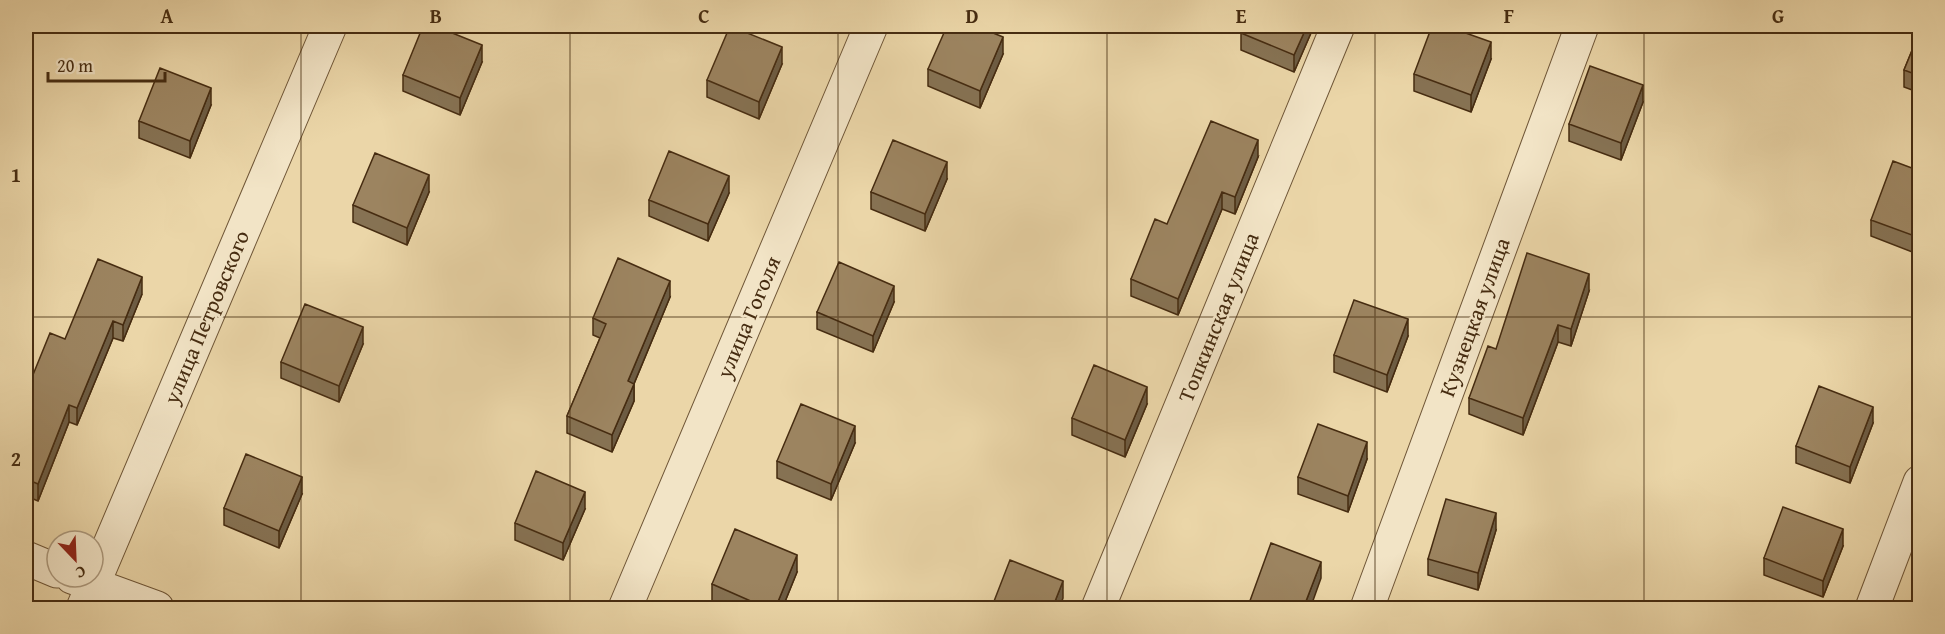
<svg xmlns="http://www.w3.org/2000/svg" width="1945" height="634" font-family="'Gentium Book Plus',serif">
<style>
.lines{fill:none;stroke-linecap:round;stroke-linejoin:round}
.minor-casing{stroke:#6f5637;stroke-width:35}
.tertiary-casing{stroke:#6f5637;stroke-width:35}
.minor{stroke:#f2e4c6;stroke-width:33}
.tertiary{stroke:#f2e4c6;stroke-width:33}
.wall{fill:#867253;stroke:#462c11;stroke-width:1.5}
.shaded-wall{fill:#6d5c43;stroke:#462c11;stroke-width:1.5}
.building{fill:#9c8460;stroke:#462c11;stroke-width:1.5}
.grid{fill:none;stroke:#462c11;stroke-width:1.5;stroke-opacity:0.55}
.labels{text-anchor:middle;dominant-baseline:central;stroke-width:5;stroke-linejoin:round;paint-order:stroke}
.street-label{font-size:22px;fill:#462c11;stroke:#f2e4c6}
.neatline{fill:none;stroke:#462c11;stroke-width:2}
.grid-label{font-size:20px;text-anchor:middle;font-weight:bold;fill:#462c11}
</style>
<rect width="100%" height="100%" fill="#ebd6a8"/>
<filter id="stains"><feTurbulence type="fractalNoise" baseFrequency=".00333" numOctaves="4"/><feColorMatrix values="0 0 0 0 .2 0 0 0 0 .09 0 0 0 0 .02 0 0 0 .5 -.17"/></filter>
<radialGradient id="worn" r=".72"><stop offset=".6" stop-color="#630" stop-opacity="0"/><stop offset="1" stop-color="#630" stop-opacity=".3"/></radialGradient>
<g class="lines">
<defs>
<path id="minor" d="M83,608L330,26
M625,608L871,26
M1098,608L1338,26
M1367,608L1582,26
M1872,608L1920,482"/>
<path id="tertiary" d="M26,558L57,571
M72,577L157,608"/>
</defs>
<use href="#minor" class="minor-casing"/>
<use href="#tertiary" class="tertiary-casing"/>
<use href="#minor" class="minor"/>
<use href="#tertiary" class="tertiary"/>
</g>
<path class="wall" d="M1314,26L1294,72L1241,50V33Z
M1920,31V93L1904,87V70Z
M1003,54L980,108L928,86V69Z
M1491,59L1471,112L1414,91V74Z
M482,62L460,115L403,91V75Z
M782,64L759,119L707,97V80Z
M1643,102L1621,160L1569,141V124Z
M211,105L190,158L139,138V121Z
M1258,157L1235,214L1222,209L1178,315L1131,296V279L1167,224Z
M1920,171V255L1871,236V220Z
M947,179L925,231L871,209V192Z
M429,192L407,245L353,222V205Z
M729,193L708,241L649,216V200Z
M1589,291L1571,346L1558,342L1523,435L1469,414V398L1496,349Z
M142,294L123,341L113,338L77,425L69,422L38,501L26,496V392Z
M670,297L634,384V401L612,452L567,433V416L600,338L593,335V318Z
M894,302L873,352L817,329V312Z
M1408,336L1387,392L1334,372V355Z
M363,344L339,402L281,378V362Z
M1147,404L1125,457L1072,435V418Z
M1873,423L1850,483L1796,463V446Z
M855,443L831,500L777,478V461Z
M1367,459L1348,512L1298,494V477Z
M302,494L279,548L224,525V508Z
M585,509L563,560L515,540V523Z
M1496,530L1478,590L1428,575V559Z
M1843,546L1823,597L1764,575V558Z
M797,572L782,609H729L712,601V584Z"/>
<path class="shaded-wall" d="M1307,26H1314L1294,72V55Z
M1003,37V54L980,108V91Z
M1491,42V59L1471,112V95Z
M482,45V62L460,115V98Z
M782,47V64L759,119V102Z
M1643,85V102L1621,160V143Z
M211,88V105L190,158V141Z
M1258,140V157L1235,214V197Z
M947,162V179L925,231V214Z
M429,175V192L407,245V228Z
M729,176V193L708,241V224Z
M1222,192V209L1178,315V299Z
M1589,274V291L1571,346V329Z
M142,277V294L123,341V325Z
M670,281V297L628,398V381Z
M894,286V302L873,352V336Z
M1408,319V336L1387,392V375Z
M113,321V338L77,425V408Z
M1558,325V342L1523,435V418Z
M363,327V344L339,402V386Z
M634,384V401L612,452V435Z
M1147,387V404L1125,457V440Z
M69,405V422L38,501V484Z
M1873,407V423L1850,483V467Z
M855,426V443L831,500V484Z
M1367,442V459L1348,512V496Z
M302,477V494L279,548V531Z
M585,492V509L563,560V543Z
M1496,513V530L1478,590V573Z
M1843,529V546L1823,597V581Z
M797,555V572L782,609H775Z
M1321,562V578L1310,609H1303Z
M1063,581V598L1059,609H1052Z"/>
<path class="building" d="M423,26H435L482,45L460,98L403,75Z
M730,26L782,47L759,102L707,80Z
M947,26H976L1003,37L980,91L928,69Z
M1244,26H1307L1294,55L1241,33Z
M1432,26H1446L1491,42L1471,95L1414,74Z
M1920,31V76L1904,70Z
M1590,66L1643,85L1621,143L1569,124Z
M160,68L211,88L190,141L139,121Z
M1211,121L1258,140L1235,197L1222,192L1178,299L1131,279L1155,219L1167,224Z
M893,140L947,162L925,214L871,192Z
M669,151L729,176L708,224L649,200Z
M375,153L429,175L407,228L353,205Z
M1893,161L1920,171V238L1871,220Z
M1527,253L1589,274L1571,329L1558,325L1523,418L1469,398L1488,346L1496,349Z
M618,258L670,281L628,381L634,384L612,435L567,416L606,324L593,318Z
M98,259L142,277L123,325L113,321L77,408L69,405L38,484L26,479V392L50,333L65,339Z
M839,262L894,286L873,336L817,312Z
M1354,300L1408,319L1387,375L1334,355Z
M305,304L363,327L339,386L281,362Z
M1094,365L1147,387L1125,440L1072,418Z
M1819,386L1873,407L1850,467L1796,446Z
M801,404L855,426L831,484L777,461Z
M1318,424L1367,442L1348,496L1298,477Z
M246,454L302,477L279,531L224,508Z
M536,471L585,492L563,543L515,523Z
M1446,499L1496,513L1478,573L1428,559Z
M1783,507L1843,529L1823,581L1764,558Z
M735,529L797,555L775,609H769L712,584Z
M1271,543L1321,562L1303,609H1247Z
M1010,560L1063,581L1052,609H991Z"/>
<path class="grid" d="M301,26V608M570,26V608M838,26V608M1107,26V608M1375,26V608M1644,26V608M26,317H1920"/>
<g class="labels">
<g class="street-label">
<text transform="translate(206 317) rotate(-67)">улица Петровского</text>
<text transform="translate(748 317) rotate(-67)">улица Гоголя</text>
<text transform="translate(1218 317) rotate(-68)">Топкинская улица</text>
<text transform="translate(1474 317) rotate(-70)">Кузнецкая улица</text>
</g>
</g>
<rect width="1945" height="634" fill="none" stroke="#ebd6a8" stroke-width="66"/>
<g transform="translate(75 559) rotate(157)"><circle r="28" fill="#f2e4c6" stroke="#ad9a7e" stroke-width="1.5"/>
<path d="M0-4.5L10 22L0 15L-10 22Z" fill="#8f2418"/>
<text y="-9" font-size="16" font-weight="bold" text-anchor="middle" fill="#462c11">С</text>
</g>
<path d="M48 72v9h117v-9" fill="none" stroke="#462c11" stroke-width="3"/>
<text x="57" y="72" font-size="18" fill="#462c11" stroke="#f2e4c6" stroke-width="4.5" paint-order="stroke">20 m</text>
<rect x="33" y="33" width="1879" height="568" class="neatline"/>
<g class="grid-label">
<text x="167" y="23">A</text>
<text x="436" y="23">B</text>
<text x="704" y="23">C</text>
<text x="972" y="23">D</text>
<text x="1241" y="23">E</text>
<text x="1509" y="23">F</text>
<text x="1778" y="23">G</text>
<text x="16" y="182">1</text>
<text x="16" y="466">2</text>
</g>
<rect width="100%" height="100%" filter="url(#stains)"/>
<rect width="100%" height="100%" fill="url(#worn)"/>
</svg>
